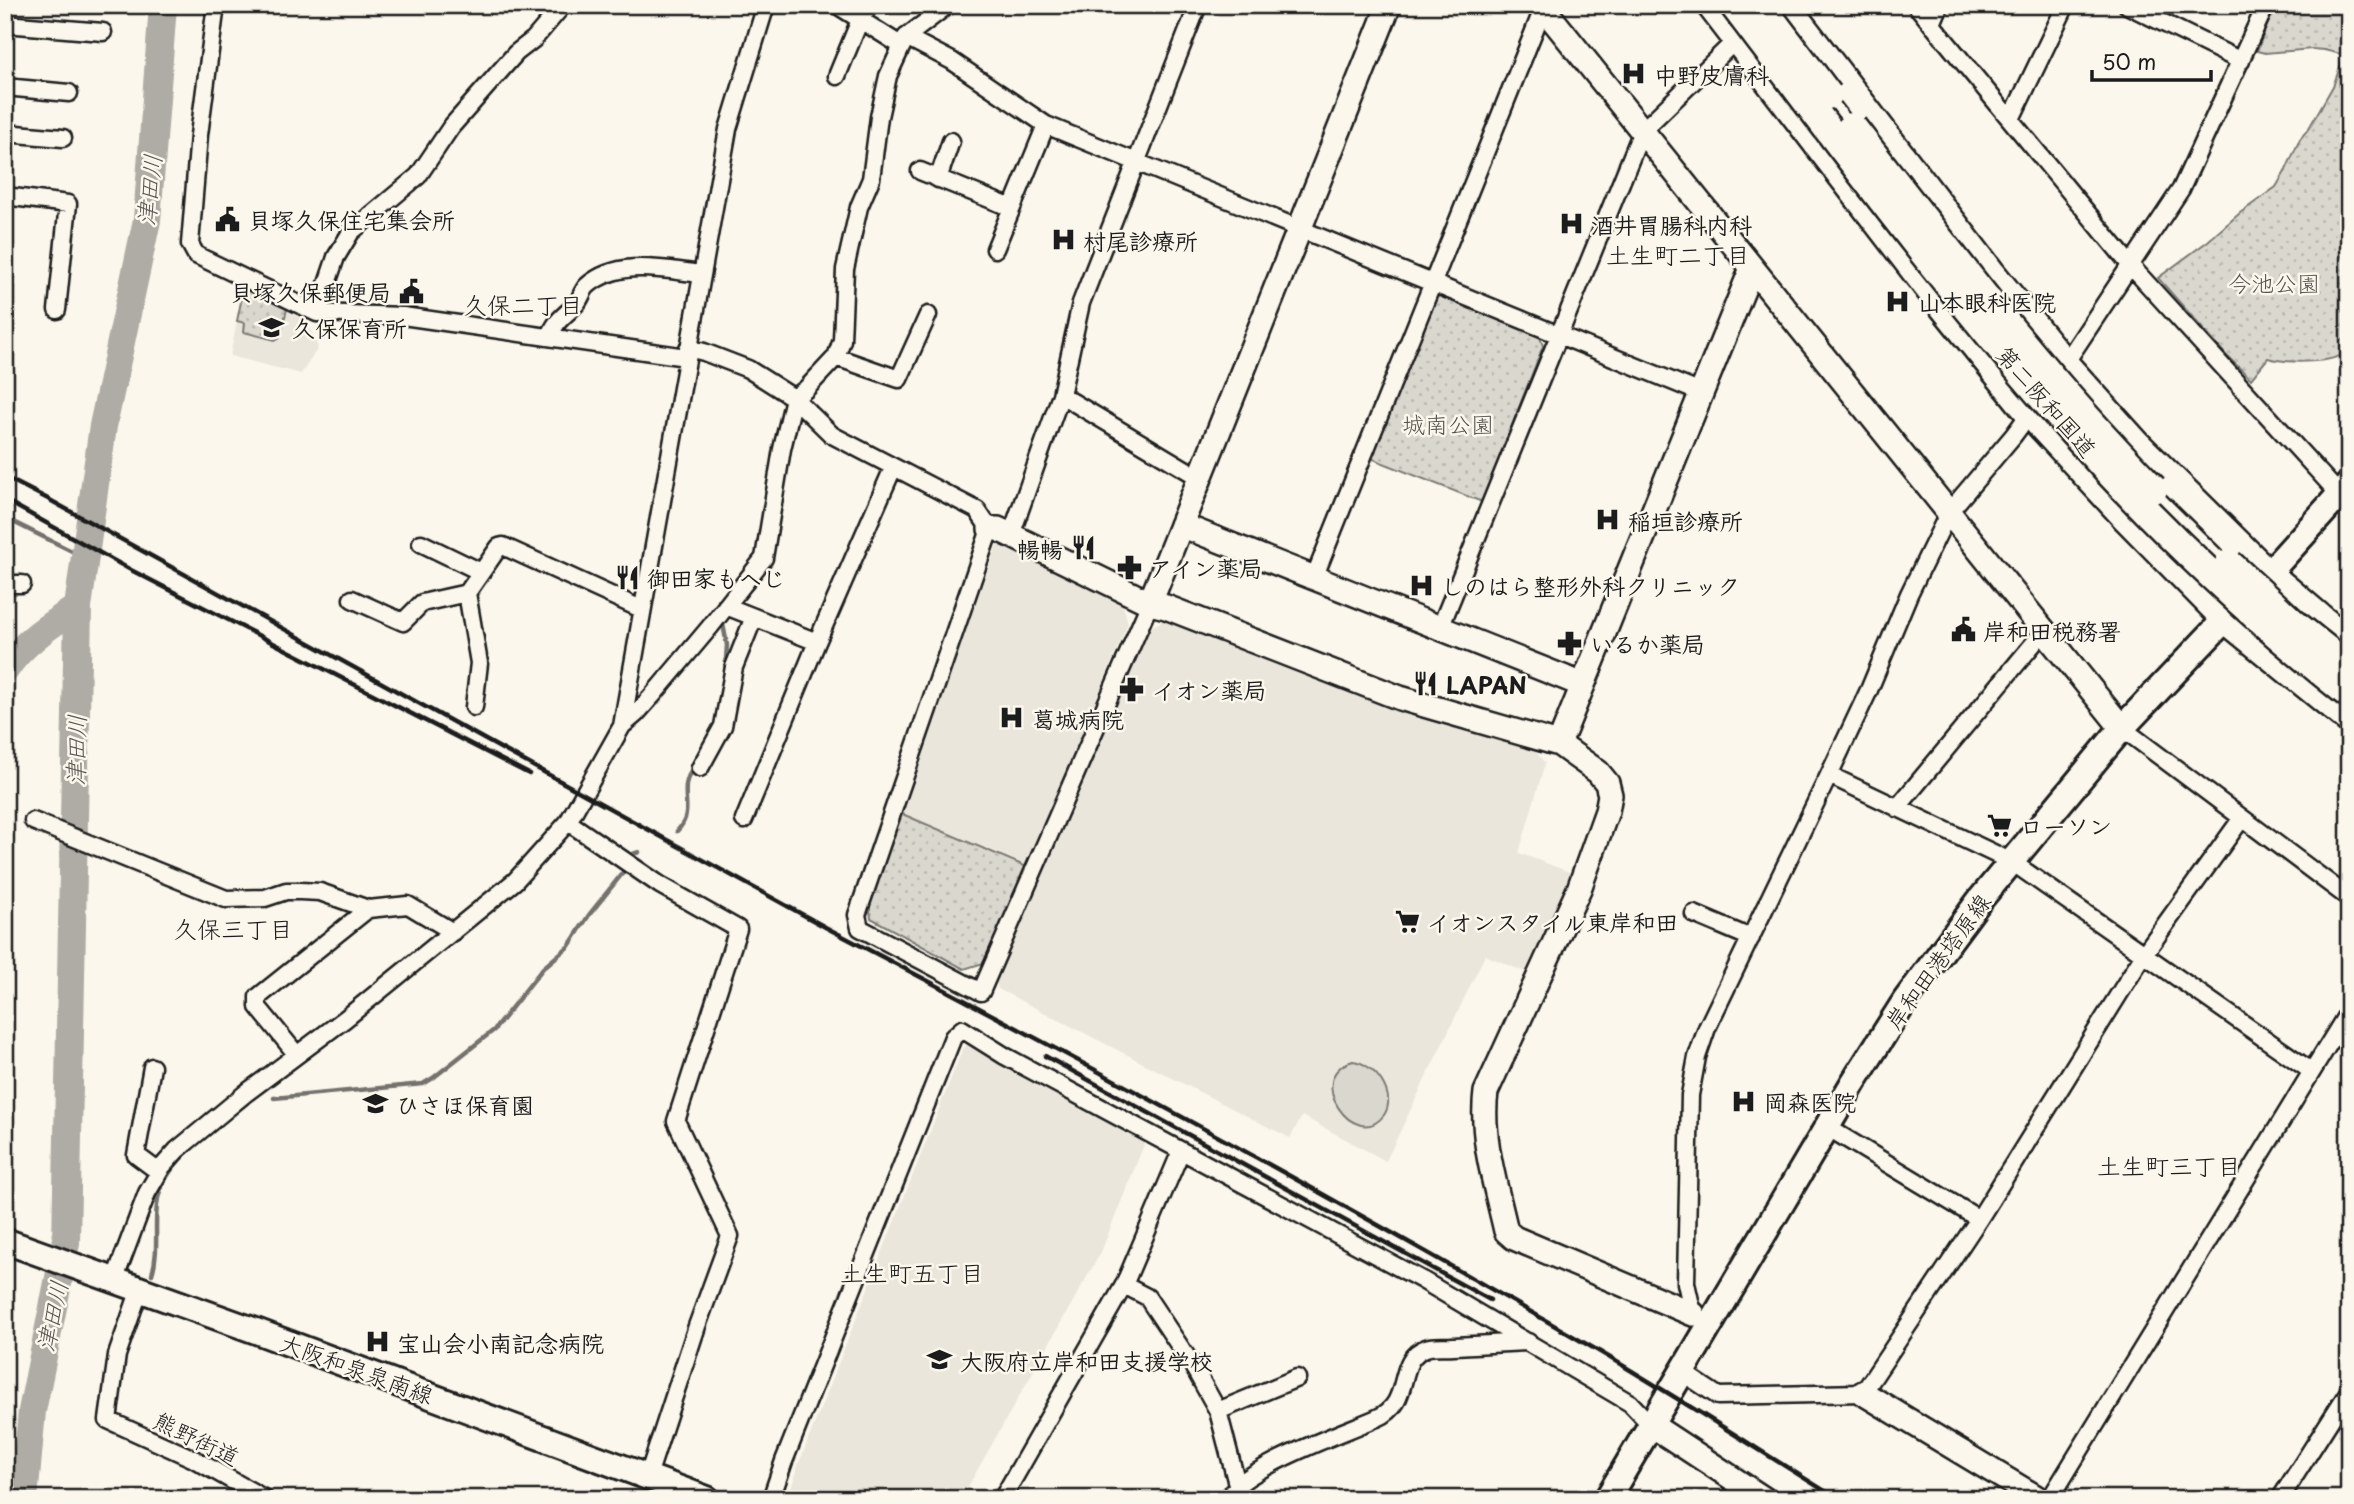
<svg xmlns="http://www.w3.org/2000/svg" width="2354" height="1504" font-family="'Playpen Sans','Klee One',sans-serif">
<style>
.built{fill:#eae6dc}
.grass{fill:#dad7ce;stroke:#7b7a75;stroke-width:2}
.park{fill:url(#park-dots);stroke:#7b7a75;stroke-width:2}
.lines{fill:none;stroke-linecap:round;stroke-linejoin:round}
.stream{stroke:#74726e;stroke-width:4.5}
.river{stroke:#afaca5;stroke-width:28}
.street-casing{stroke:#1c1c1c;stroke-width:21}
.secondary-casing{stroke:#1c1c1c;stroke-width:28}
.primary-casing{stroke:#1c1c1c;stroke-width:30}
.highway-casing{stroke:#1c1c1c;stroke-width:33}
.street{stroke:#fbf7ec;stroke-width:16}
.secondary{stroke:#fbf7ec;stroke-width:23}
.primary{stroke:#fbf7ec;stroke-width:24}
.highway{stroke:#fbf7ec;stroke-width:28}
.rail{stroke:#1c1c1c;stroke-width:4.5}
.highway-bridge-casing{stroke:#1c1c1c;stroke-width:33;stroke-linecap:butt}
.highway-bridge{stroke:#fbf7ec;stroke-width:28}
.labels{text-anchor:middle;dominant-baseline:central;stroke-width:5;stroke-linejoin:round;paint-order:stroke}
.poi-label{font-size:23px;font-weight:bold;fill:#1c1c1c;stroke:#fbf7ec;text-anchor:start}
.park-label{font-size:23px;fill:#555451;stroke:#fbf7ec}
.street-label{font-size:23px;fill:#1c1c1c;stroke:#fbf7ec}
.water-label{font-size:24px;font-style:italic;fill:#575653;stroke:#fbf7ec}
.neighbourhood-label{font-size:24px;fill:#1c1c1c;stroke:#fbf7ec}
</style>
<defs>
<pattern id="park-dots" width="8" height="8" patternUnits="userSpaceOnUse" patternTransform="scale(1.75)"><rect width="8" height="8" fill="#dad7ce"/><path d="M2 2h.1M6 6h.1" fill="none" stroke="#bab8b0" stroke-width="1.8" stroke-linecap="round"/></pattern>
</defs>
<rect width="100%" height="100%" fill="#fbf7ec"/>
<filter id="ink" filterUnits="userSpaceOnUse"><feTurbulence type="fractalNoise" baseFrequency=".0143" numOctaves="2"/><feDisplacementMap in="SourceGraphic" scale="14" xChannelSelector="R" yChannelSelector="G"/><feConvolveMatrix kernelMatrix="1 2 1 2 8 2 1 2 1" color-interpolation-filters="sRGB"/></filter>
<g filter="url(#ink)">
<path class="built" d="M244,287L299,317L312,333L318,348L301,374L230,356Z
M1003,540L1121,599L1128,623L1027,865L901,813L998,542Z
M1175,615L1536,752L1545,763L1519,853L1572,873L1525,972L1485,955L1386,1161L1302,1116L1290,1138L998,989L996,980L1144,630Z
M967,1045L1145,1142L1101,1252L961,1499H788L797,1468L963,1048Z"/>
<path class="grass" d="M1353,1061C1374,1063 1398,1095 1384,1115C1356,1153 1301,1076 1353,1061Z"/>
<path class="park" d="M2275,5H2349V349C2338,365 2285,363 2268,358L2251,379L2226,355L2158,278L2208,241L2240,213L2276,187L2286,170L2300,139L2309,128L2333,86L2343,59L2341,54L2324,50L2312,49L2265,53L2257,51Z
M244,287L287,309L280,337L275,340L244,332L245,323L237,321Z
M1440,296L1540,337L1543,346L1482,502L1368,457L1432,298Z
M900,813L1027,867L987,962L964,969L871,918L869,903Z"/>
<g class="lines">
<path class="stream" d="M5,518L84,557
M743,597L753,586
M725,674L727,645L723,624L726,617
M677,831C692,815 684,804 686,785C687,777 691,770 695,763
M633,854L639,852
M274,1098L423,1084L433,1078L494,1030L543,968L569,946L589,915L625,870
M152,1274C160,1249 153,1223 158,1198C167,1158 218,1127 247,1103"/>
<path class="river" d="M5,670C22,643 51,624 78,607
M24,1499L32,1411L66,1243L78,607L103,426L147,220L163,5"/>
<defs>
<path id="street" d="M216,5L199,135L190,244L196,255L317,313L403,316L686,357
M837,5L902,46
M1916,5L2131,266L2339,494
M2127,5L2241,61
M5,24L103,32
M1932,24L1940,5
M906,37L952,61L1046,125L1701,393
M837,76L860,20L870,5
M5,87L69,93
M2011,119L2066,5
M5,133L63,138
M920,171L1012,208
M938,179L951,141
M5,196L68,204L57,310
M995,249L1046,125
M317,313L336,257L351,232L418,176L451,127L516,53L534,39L563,5
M550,337C555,320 565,316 576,304C581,299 582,291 587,286C619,258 664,270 702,274
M688,348L704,352L748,369L794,398L832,435L977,510L990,529L857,915L860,928L981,992L1150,603
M836,357L899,379L928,315
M2062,368L2181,189L2266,5
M1061,395L1200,478
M1011,535L1061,395L1081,303L1198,5
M421,543L481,572
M1314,578L1543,9
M5,584H22
M352,599L403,622L422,603L467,593
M726,606L817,642
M1440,628L1642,131L1738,38
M474,707L479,663L467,593L499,547L503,546L641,609
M622,726L636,714L652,696L710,627L764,558L782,449L794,398L806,389L836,357L842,340L845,269L859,207L871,179L879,117L888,76L906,37L948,5
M2122,728L2349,898
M700,768L723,726L734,667L754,617
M1829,775L2012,862L2311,1071
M1897,808L2044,631
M744,820L817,642L893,468
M33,821L226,899L265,898L286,891H300L320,892L368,909L408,905L453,932
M568,822L660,885L738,929L676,1121L730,1236L697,1326L648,1476
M1694,914L1751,938
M297,1055L258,1007V997L368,909
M152,1067L136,1155L159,1172
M1827,1127L1979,1219
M114,1281L147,1193L162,1167L177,1150L246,1093L345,1019L515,881L568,822L622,726L728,129L766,5
M1124,1285L1147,1297L1193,1366L1218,1411L1237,1484
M140,1289L117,1355L108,1420L194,1459L265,1499
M1696,1317L1693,1314L1686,1283L1690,1095L1697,1057L1707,1028L1829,775L1869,690L1909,594L1949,512L2013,436L2033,409
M1682,1372L1718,1396L1863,1393L1979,1219L2144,954L2242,818
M1218,1411L1297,1378
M771,1499L784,1461L953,1037L962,1029L1005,1056L1422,1280L1630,1403L1650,1424
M1002,1499L1124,1285L1181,1151
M1229,1499C1235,1470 1348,1431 1377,1418C1414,1403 1394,1359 1426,1348C1434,1345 1445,1347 1453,1346C1478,1345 1503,1343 1528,1342
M2050,1499L2349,1011
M2280,1499L2349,1391"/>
<path id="secondary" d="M1541,5L2122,728
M1181,525L1583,685
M990,529H998L1150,603L1166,607L1400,698L1559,744L1598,772L1607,783L1610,795L1607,811L1579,889L1486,1092C1480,1138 1496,1186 1506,1231L1514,1238L1693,1314
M1150,603L1389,5
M1559,744L1752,268
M1863,1393L2039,1499
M1650,1424L1764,1499"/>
<path id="primary" d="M5,1241L256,1331L707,1499
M1607,1499L1853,1083L1905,1001L1979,901L2122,728L2268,574L2349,484"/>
<path id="highway" d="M1711,5L1932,292L2030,413L2127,518L2226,619L2349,719
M1785,5L1990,272L2065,365L2137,445L2268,574L2349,643"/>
</defs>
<use href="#street" class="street-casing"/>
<use href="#secondary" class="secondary-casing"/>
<use href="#primary" class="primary-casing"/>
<use href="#highway" class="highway-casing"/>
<use href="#street" class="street"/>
<use href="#secondary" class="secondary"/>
<use href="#primary" class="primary"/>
<use href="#highway" class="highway"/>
<path class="rail" d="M5,477L48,499L827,928C1086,1063 1343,1202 1595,1349C1677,1397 1757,1449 1838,1499
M5,500L129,569L529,774
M1045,1056L1490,1300"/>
<defs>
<path id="highway-bridge" d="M1734,5C1843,149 1953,297 2073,432C2156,527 2250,615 2349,694
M1760,5L1828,95
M1852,127C1948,251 2043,377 2153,489
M2229,564L2294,624L2349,668"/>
</defs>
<use href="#highway-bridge" class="highway-bridge-casing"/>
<use href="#highway-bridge" class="highway-bridge"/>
</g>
</g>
<defs>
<symbol id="hospital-bare" viewBox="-9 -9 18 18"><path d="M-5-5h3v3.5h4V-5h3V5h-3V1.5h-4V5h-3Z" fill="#1c1c1c" stroke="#fbf7ec" stroke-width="2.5" paint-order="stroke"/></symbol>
<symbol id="civic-bare" viewBox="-9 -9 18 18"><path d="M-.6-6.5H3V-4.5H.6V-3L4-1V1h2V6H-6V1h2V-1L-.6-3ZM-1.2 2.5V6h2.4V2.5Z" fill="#1c1c1c" stroke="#fbf7ec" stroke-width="2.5" paint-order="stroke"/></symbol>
<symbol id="school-bare" viewBox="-9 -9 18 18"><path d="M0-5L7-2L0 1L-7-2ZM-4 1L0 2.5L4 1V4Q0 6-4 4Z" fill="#1c1c1c" stroke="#fbf7ec" stroke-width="2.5" paint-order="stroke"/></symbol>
<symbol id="restaurant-bare" viewBox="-9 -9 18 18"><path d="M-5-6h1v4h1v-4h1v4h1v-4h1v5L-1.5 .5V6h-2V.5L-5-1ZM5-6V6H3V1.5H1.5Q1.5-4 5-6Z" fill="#1c1c1c" stroke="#fbf7ec" stroke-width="2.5" paint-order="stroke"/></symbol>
<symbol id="pharmacy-bare" viewBox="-9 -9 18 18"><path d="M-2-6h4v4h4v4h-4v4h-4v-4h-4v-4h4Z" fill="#1c1c1c" stroke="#fbf7ec" stroke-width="2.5" paint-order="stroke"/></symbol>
<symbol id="supermarket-bare" viewBox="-9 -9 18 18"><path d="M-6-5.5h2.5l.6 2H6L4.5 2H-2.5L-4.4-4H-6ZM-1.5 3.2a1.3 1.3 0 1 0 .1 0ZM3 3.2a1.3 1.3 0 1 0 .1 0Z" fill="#1c1c1c" stroke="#fbf7ec" stroke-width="2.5" paint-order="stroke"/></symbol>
</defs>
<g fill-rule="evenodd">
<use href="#hospital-bare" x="1616" y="56" width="35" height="35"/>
<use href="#civic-bare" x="210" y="202" width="35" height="35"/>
<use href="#hospital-bare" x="1554" y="206" width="35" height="35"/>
<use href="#hospital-bare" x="1046" y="222" width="35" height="35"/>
<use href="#civic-bare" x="394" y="274" width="35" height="35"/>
<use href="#hospital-bare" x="1880" y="284" width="35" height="35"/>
<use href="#school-bare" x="254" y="310" width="35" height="35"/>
<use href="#hospital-bare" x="1590" y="502" width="35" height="35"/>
<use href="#restaurant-bare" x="1066" y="530" width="35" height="35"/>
<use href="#pharmacy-bare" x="1112" y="550" width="35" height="35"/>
<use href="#restaurant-bare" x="610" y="560" width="35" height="35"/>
<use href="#hospital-bare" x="1404" y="568" width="35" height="35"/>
<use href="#civic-bare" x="1946" y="612" width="35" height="35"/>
<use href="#pharmacy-bare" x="1552" y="626" width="35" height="35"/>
<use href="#restaurant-bare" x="1408" y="666" width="35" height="35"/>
<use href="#pharmacy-bare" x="1114" y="672" width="35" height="35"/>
<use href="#hospital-bare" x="994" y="700" width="35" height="35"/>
<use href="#supermarket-bare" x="1982" y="808" width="35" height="35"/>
<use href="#supermarket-bare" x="1390" y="904" width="35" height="35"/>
<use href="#hospital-bare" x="1726" y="1084" width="35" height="35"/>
<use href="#school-bare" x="358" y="1086" width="35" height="35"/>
<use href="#hospital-bare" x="360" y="1324" width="35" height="35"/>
<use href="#school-bare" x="922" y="1342" width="35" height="35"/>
</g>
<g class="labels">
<g class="poi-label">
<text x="1654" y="74">中野皮膚科</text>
<text x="248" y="219">貝塚久保住宅集会所</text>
<text x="1591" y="224">酒井胃腸科内科</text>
<text x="1083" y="240">村尾診療所</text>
<text x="391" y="291" text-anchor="end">貝塚久保郵便局</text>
<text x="1918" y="301">山本眼科医院</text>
<text x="292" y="327">久保保育所</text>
<text x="1628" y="520">稲垣診療所</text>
<text x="1063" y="548" text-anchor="end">暢暢</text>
<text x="1149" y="567">アイン薬局</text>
<text x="647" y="577">御田家もへじ</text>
<text x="1441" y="585">しのはら整形外科クリニック</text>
<text x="1983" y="630">岸和田税務署</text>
<text x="1590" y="643">いるか薬局</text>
<text x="1446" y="684">LAPAN</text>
<text x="1152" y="689">イオン薬局</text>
<text x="1032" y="718">葛城病院</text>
<text x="2020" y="825">ローソン</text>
<text x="1427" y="921">イオンスタイル東岸和田</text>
<text x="1764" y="1101">岡森医院</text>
<text x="396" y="1104">ひさほ保育園</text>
<text x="397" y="1342">宝山会小南記念病院</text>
<text x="960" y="1360">大阪府立岸和田支援学校</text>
</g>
<g class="park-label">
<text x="2274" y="282">今池公園</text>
<text x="1448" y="423">城南公園</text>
</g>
<g class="street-label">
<text transform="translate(2047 401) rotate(49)">第二阪和国道</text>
<text transform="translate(1937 961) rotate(-54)">岸和田港塔原線</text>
<text transform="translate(357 1368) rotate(20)">大阪和泉泉南線</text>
<text transform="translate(197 1438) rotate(26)">熊野街道</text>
</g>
<g class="water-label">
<text transform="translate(148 190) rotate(-84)">津田川</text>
<text transform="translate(75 750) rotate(-89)">津田川</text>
<text transform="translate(51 1316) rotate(-78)">津田川</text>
</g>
<g class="neighbourhood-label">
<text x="1678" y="254">土生町二丁目</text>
<text x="523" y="304">久保二丁目</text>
<text x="233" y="928">久保三丁目</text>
<text x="2169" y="1165">土生町三丁目</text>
<text x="912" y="1272">土生町五丁目</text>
</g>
</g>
<rect width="2354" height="1504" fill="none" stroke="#fbf7ec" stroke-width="28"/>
<rect x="14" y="14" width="2326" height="1476" fill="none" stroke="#1c1c1c" stroke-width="2.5" filter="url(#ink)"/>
<path d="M2092 70v10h119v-10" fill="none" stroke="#1c1c1c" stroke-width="3.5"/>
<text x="2102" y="70" font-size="21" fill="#1c1c1c" stroke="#fbf7ec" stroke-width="5" paint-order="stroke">50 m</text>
</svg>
